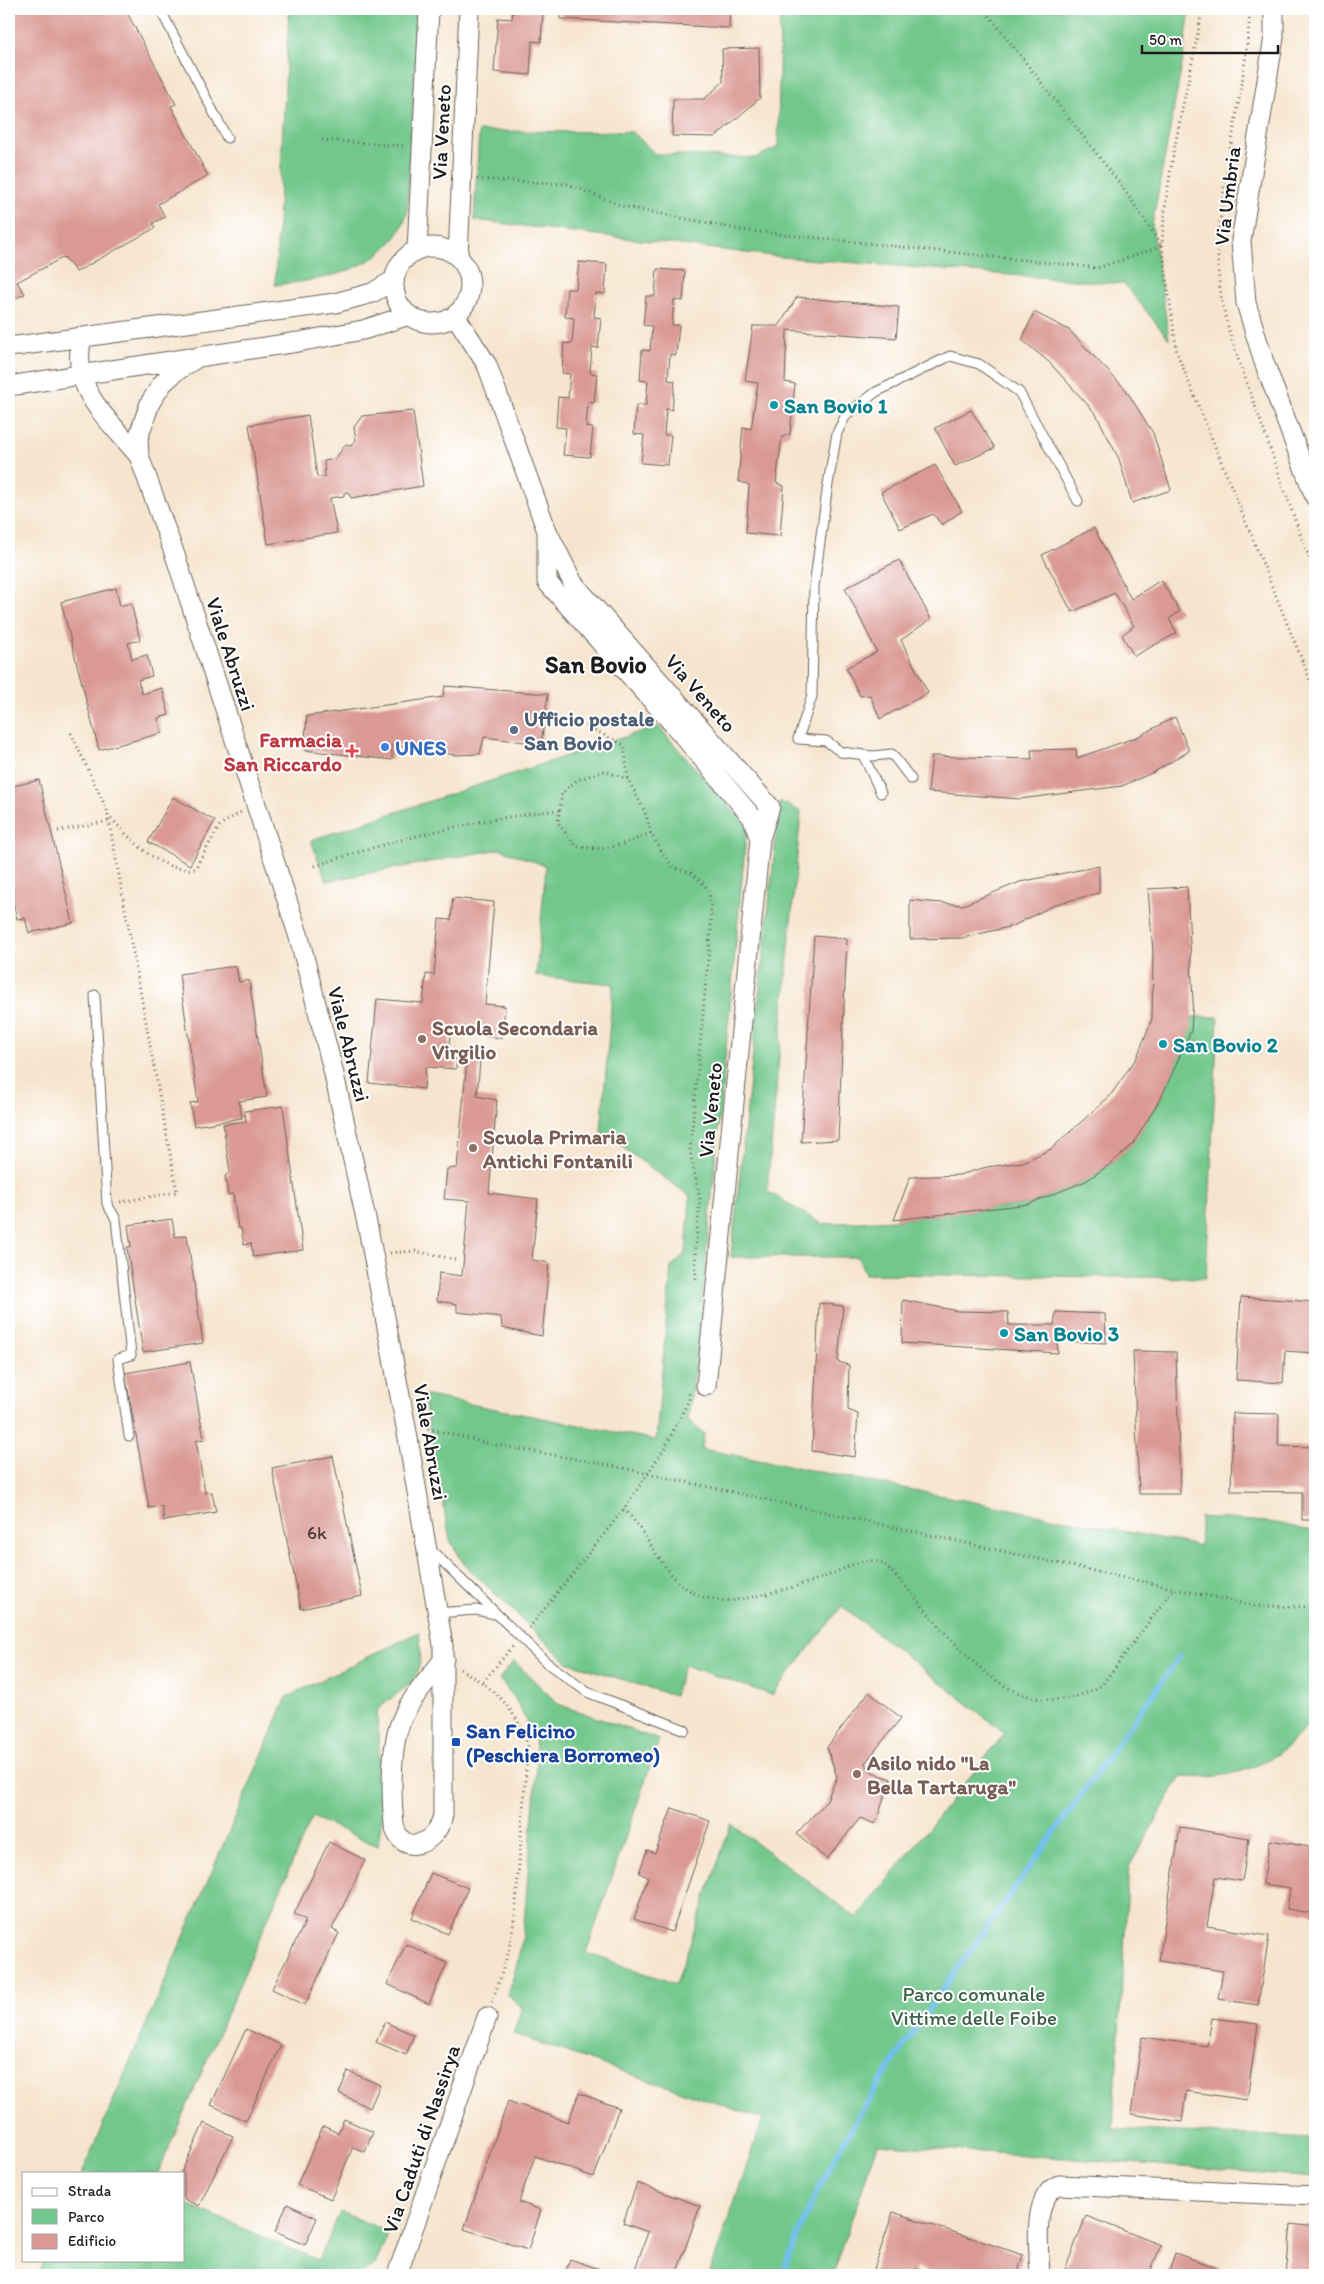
<svg xmlns="http://www.w3.org/2000/svg" width="1324" height="2284" font-family="Itim,sans-serif">
<style>
.green{fill:#72c88c;stroke:#477254}
.lines{fill:none;stroke-linecap:round;stroke-linejoin:round}
.stream{stroke:#71c0eb;stroke-width:5.5}
.building{fill:#da9993}
.lane-casing{stroke:#68625a;stroke-width:11}
.street-casing{stroke:#68625a;stroke-width:21}
.path{stroke:#68625a;stroke-width:3;stroke-dasharray:1 4;stroke-linecap:butt}
.lane{stroke:#fff;stroke-width:9}
.street{stroke:#fff;stroke-width:19}
.culture-dot{fill:#0f9aa8;stroke:#fff;stroke-width:2}
.service-dot{fill:#5c6f8a;stroke:#fff;stroke-width:2}
.shop-dot{fill:#3f7fe0;stroke:#fff;stroke-width:2}
.health-dot{fill:#e0444e;stroke:#fff;stroke-width:2}
.education-dot{fill:#8d6e63;stroke:#fff;stroke-width:2}
.transit-dot{fill:#1a4fb4;stroke:#fff;stroke-width:2}
.labels{text-anchor:middle;dominant-baseline:central;stroke-width:4;stroke-linejoin:round;paint-order:stroke}
.number-label{font-size:19px;fill:#4c3b3a}
.street-label{font-size:21px;fill:#1c1c1c;stroke:#fff}
.culture-label{font-size:21px;font-weight:bold;fill:#0d838f;stroke:#fff;text-anchor:start}
.service-label{font-size:21px;font-weight:bold;fill:#4e5e75;stroke:#fff;text-anchor:start}
.health-label{font-size:21px;font-weight:bold;fill:#be3a42;stroke:#fff;text-anchor:end}
.shop-label{font-size:21px;font-weight:bold;fill:#366cbe;stroke:#fff;text-anchor:start}
.education-label{font-size:21px;font-weight:bold;fill:#785e54;stroke:#fff;text-anchor:start}
.transit-label{font-size:21px;font-weight:bold;fill:#164399;stroke:#fff;text-anchor:start}
.park-label{font-size:21px;fill:#3e6149;stroke:#fff}
.quarter-label{font-size:24px;font-weight:bold;fill:#1c1c1c;stroke:#fff}
</style>
<rect width="100%" height="100%" fill="#fff"/>
<filter id="ink" filterUnits="userSpaceOnUse"><feTurbulence type="fractalNoise" baseFrequency=".02" numOctaves="2"/><feDisplacementMap in="SourceGraphic" scale="10" xChannelSelector="R" yChannelSelector="G"/><feConvolveMatrix kernelMatrix="1 2 1 2 8 2 1 2 1" color-interpolation-filters="sRGB"/></filter>
<filter id="wash" filterUnits="userSpaceOnUse"><feTurbulence type="fractalNoise" baseFrequency=".0096" numOctaves="4" result="noise"/><feDisplacementMap in="SourceGraphic" scale="20" xChannelSelector="R" yChannelSelector="G"/><feGaussianBlur stdDeviation="1.12" result="paint"/><feColorMatrix in="noise" values="0 0 0 0 0 0 0 0 0 0 0 0 0 0 0 0 0 1.4 0 .05"/><feComposite in="paint" operator="in"/></filter>
<g filter="url(#wash)">
<rect width="100%" height="100%" fill="#f6e5ce"/>
<path class="green" d="M289,9H418L407,213C404,221 401,231 395,238C365,274 319,280 275,285Z
M780,9H1190L1183,59L1152,225L1169,339L1124,284L781,257L474,220L479,131L633,132L655,154L755,158L778,147Z
M658,726L747,826L696,1364L688,1420L704,1434L702,1449L1200,1546V1517L1277,1523L1315,1532V1715C1281,1764 1239,1780 1180,1777L1129,1867L1113,2129L1315,2138V2177L877,2144L833,2275H709L763,2119L513,2034L522,2007L507,1995L517,1964L523,1936L537,1764L535,1737L514,1697L499,1679L514,1661L558,1704L659,1740L586,1953L676,1984L731,1824L857,1918L1005,1733L842,1606L772,1695L684,1665L674,1696L567,1662L464,1564L450,1540L423,1395L656,1440L671,1267L686,1253L690,1196L601,1132L613,984L536,976L546,866L500,849L326,881L311,840Z
M780,801L801,812L767,1191L822,1224L894,1220L1029,1204L1086,1181L1113,1162L1133,1144L1162,1096L1192,1017H1218L1206,1278L865,1274L858,1257H731Z
M419,1632C426,1681 411,1681 377,1710L382,1813L378,1846L312,1817L158,2173H82L287,1697Z
M184,2203L318,2260L340,2212L389,2232L375,2265L359,2275H38L44,2260H184Z"/>
<g class="lines">
<path class="stream" d="M782,2275C825,2151 905,2043 980,1937C1047,1843 1114,1749 1180,1656"/>
</g>
<g id="blocks">
<path class="building" d="M9,9H125L176,104L171,106L208,176L158,204L165,217L153,223L155,228L76,272L64,257L17,282L25,294L9,301Z
M561,9H730L729,28L560,19Z
M513,10L543,12L541,42L532,41L530,75L494,72L498,18L512,19Z
M759,48L760,98L715,137L672,136L673,99H704L723,82L722,49Z
M579,262L607,264L605,294L596,293L594,317L601,318L598,348L592,347L590,373L597,374L594,403L588,402L586,427L593,428L590,457L563,455L566,428L556,427L558,397L568,398L570,374L562,373L564,343L572,344L574,318L565,317L567,289H576Z
M657,269L685,271L683,301L674,300L672,325H679L676,355L670,354L668,380L675,381L672,410L666,409L664,435H671L668,465L641,463L644,435L634,434L636,405H646L648,381L640,380L642,350L650,351L652,326L643,325L646,296H655Z
M797,297L899,307L896,338L787,330L785,382L795,384L790,434L782,437L776,483L784,486L780,536L746,533L749,485L738,481L743,427L751,429L758,383L745,381L753,326H779Z
M1034,312L1069,330L1126,390L1153,433L1171,490L1132,503L1119,459L1096,414L1049,362L1022,340Z
M971,410L995,448L955,466L935,428Z
M413,411L423,486L351,498L348,491L344,493V496L330,498L337,533L268,544L249,425L308,415L317,477H325L324,461L335,459L346,444L351,446L356,440L354,427L362,416Z
M935,465L962,511L942,525L933,514L900,529L881,492Z
M1094,528L1131,599L1161,580L1180,611L1169,619L1177,633L1134,656L1122,635L1134,626L1115,593L1072,612L1042,555Z
M899,560L931,619L901,640L928,693L880,719L870,695L860,696L846,668L877,652L845,588Z
M116,588L120,606L131,603L140,640L128,643L132,659L147,655L152,676L138,680L142,694L162,688L169,715L158,718L162,733L99,750L61,602Z
M445,686L548,694L541,744L484,737L480,754L455,755L392,745V760L304,750L307,716L443,697Z
M1175,717L1189,751L1154,772L1122,786L1020,799L928,792L932,756L1032,759L1031,750L1076,749L1077,758L1137,737Z
M39,780L73,923L29,933L25,918L17,919L13,902L9,903V787Z
M173,797L215,821L190,865L148,842Z
M1099,866V893L1056,904L1013,926L962,938L910,939V900L963,905L1020,882Z
M1187,887L1193,1000L1191,1031L1162,1096L1133,1144L1113,1162L1086,1181L1029,1204L894,1220L910,1177L959,1175L987,1167L1023,1162L1051,1149L1110,1096L1137,1057L1152,1019L1153,952L1148,889Z
M453,898L494,902L485,1004L505,1006L502,1038L450,1033L448,1058L457,1059L456,1069L426,1067L424,1089L369,1083L377,999L423,1003L426,974L434,975L439,919L451,920Z
M814,936L847,939L838,1140L801,1142Z
M236,966L239,982L249,980L267,1097L239,1101L242,1118L194,1126L190,1103L198,1102L179,974Z
M467,1059L480,1061L477,1096L497,1100L489,1193L538,1199L532,1260L549,1263L542,1336L502,1328L501,1317L457,1312V1304L437,1301L439,1273L462,1276L469,1201L444,1199L447,1169L457,1168Z
M283,1106L303,1250L253,1257L251,1243L244,1245L241,1228H238L233,1194L228,1195L225,1176L230,1172L223,1124L246,1121L245,1111Z
M172,1219L175,1237L187,1235L203,1343L143,1352L127,1247H131L128,1225Z
M1241,1297L1315,1302V1353L1285,1351L1283,1383L1236,1380Z
M903,1300L958,1311L1008,1312L1009,1325H1054L1056,1312L1105,1314L1106,1343L1057,1341L1058,1353L902,1343Z
M819,1303L843,1306L838,1362L849,1365L848,1410L858,1414L855,1457L812,1451Z
M1133,1351L1176,1352L1180,1494H1139Z
M190,1362L204,1439L196,1441L205,1493L212,1492L216,1512L164,1521L162,1506L149,1508L125,1373Z
M1233,1413L1279,1414L1278,1446L1315,1447V1520H1302V1492L1231,1491Z
M333,1456L362,1596L301,1609L272,1468Z
M869,1692L901,1718L865,1763L872,1772L891,1779L875,1824L860,1818L827,1859L796,1834L826,1802L837,1777L827,1747Z
M672,1808L710,1821L672,1932L634,1919L648,1877L639,1873L647,1850L655,1853Z
M1180,1827L1249,1838L1242,1881L1215,1877L1207,1926L1269,1936L1258,2005L1218,1999L1223,1971L1159,1961Z
M1270,1840L1315,1848V1914L1287,1909L1290,1888L1263,1884Z
M329,1842L365,1860L332,1929L339,1933L305,2005L272,1989L306,1920L294,1914Z
M431,1873L468,1888L448,1934L412,1918Z
M406,1944L447,1963L429,2004L387,1984Z
M1212,2018L1258,2024L1247,2100L1186,2091L1182,2122L1131,2114L1142,2037L1207,2046Z
M385,2022L414,2035L406,2055L376,2042Z
M246,2029L281,2045L246,2121L211,2105Z
M1314,2062H1315V2080L1312,2079Z
M348,2071L380,2085L370,2108L339,2093Z
M579,2093L619,2108L594,2177L535,2156L519,2202L541,2210L528,2250L464,2229L508,2101L568,2122Z
M344,2119L373,2132L365,2152L353,2147L331,2199L297,2185L323,2126L338,2133Z
M204,2123L233,2136L199,2206L184,2199V2173H181Z
M637,2183L700,2206L676,2275H633L648,2232L623,2223Z
M287,2204L317,2218L305,2245L275,2232Z
M893,2212L1023,2255L1017,2275H937L916,2268L913,2275H872Z
M1086,2216L1161,2245L1149,2275H1063Z
M1291,2224L1315,2227V2275H1286Z
M1175,2253L1239,2275H1168Z
M570,2259L617,2275H564Z"/>
</g>
</g>
<g filter="url(#ink)">
<use href="#blocks" fill-opacity="0" stroke="#68625a" stroke-width="1"/>
<g class="lines">
<defs>
<path id="lane" d="M160,9L227,138
M863,755L881,793
M911,779L892,754L873,756L841,752L826,741L798,739L812,696L814,586L828,484L837,433L846,415L876,392L950,356L979,364L1019,392L1078,501
M95,995L107,1204L116,1219L131,1355L118,1359L129,1436
M429,1548L547,1663L587,1692L685,1730
M437,1613L476,1610L495,1614"/>
<path id="street" d="M1274,9V37L1241,241L1246,303L1264,362L1315,497
M394 285a38 38 0 1 1 76 0a38 38 0 1 1-76 0Z
M417,250L429,9
M458,257L469,9
M409,315L363,330L298,342L198,357L175,372L162,384L150,403L138,438L139,456L176,558L299,937L333,1070L368,1228L406,1427L443,1645V1814C438,1844 402,1859 394,1825C391,1796 390,1744 402,1719C411,1697 430,1678 444,1659
M455,315L487,365L547,531L573,583L770,807L760,839L706,1386
M82,338C69,390 109,419 139,456
M9,347L335,303L372,293L394,280
M9,386L190,358
M547,535V582L674,725L752,817L760,839
M397,2275L487,2017
M1040,2275C1039,2251 1031,2195 1059,2185L1315,2196"/>
</defs>
<use href="#lane" class="lane-casing"/>
<use href="#street" class="street-casing"/>
<path class="path" d="M1202,9C1189,88 1166,166 1162,246L1177,353L1315,692
M1250,9C1246,92 1220,173 1218,257C1217,315 1243,370 1262,425C1279,473 1295,524 1315,571
M322,140L406,146
M477,179L568,184L622,206L742,230L1098,268L1162,246L1121,185L984,9
M586,726L624,745L628,779L645,812L651,833L663,854L673,867L691,873L705,885L711,899V928L690,1151L700,1200L695,1250L696,1282
M71,733L107,810L177,1192L120,1202
M628,779L604,771L577,780L562,793L558,823L576,846C608,852 621,845 651,833
M108,815C130,838 159,873 195,869L220,825L241,812
M58,831L109,821
M315,866C395,839 477,819 560,810
M390,1253L415,1251L458,1260
M423,1427L490,1444L604,1464L1254,1606L1315,1607
M624,1509C649,1534 662,1576 694,1593C705,1599 722,1602 735,1600C759,1597 804,1585 827,1576C846,1569 863,1555 883,1563C943,1619 1004,1742 1102,1685L1174,1588
M529,1628L624,1509L664,1449L689,1400V1393
M460,1669C495,1689 514,1706 528,1745L515,1915L508,1954L492,2002
M483,1682L513,1646"/>
<use href="#lane" class="lane"/>
<use href="#street" class="street"/>
</g>
</g>
<g class="culture-dot">
<circle cx="774" cy="405" r="5"/>
<circle cx="1163" cy="1044" r="5"/>
<circle cx="1004" cy="1333" r="5"/>
</g>
<circle class="service-dot" cx="514" cy="730" r="5"/>
<circle class="shop-dot" cx="385" cy="747" r="5"/>
<path class="health-dot" d="M349.5 743.5h5v5h5v5h-5v5h-5v-5h-5v-5h5z"/>
<g class="education-dot">
<circle cx="422" cy="1039" r="5"/>
<circle cx="473" cy="1148" r="5"/>
<circle cx="857" cy="1774" r="5"/>
</g>
<rect class="transit-dot" x="451" y="1737" width="10" height="10" rx="2.5"/>
<g class="labels">
<g class="number-label">
<text x="317" y="1532">6k</text>
</g>
<g class="street-label">
<text transform="translate(441 132) rotate(-87)">Via Veneto</text>
<text transform="translate(1227 196) rotate(-83)">Via Umbria</text>
<text transform="translate(231 654) rotate(72)">Viale Abruzzi</text>
<text transform="translate(701 693) rotate(49)">Via Veneto</text>
<text transform="translate(349 1044) rotate(76)">Viale Abruzzi</text>
<text transform="translate(710 1110) rotate(-84)">Via Veneto</text>
<text transform="translate(431 1442) rotate(80)">Viale Abruzzi</text>
<text transform="translate(421 2139) rotate(-71)">Via Caduti di Nassirya</text>
</g>
<g class="culture-label">
<text x="784" y="405">San Bovio 1</text>
<text x="1173" y="1044">San Bovio 2</text>
<text x="1014" y="1333">San Bovio 3</text>
</g>
<g class="service-label">
<text x="524" y="718">Ufficio postale<tspan x="524" dy="24">San Bovio</tspan></text>
</g>
<g class="health-label">
<text x="342" y="739">Farmacia<tspan x="342" dy="24">San Riccardo</tspan></text>
</g>
<g class="shop-label">
<text x="395" y="747">UNES</text>
</g>
<g class="education-label">
<text x="432" y="1027">Scuola Secondaria<tspan x="432" dy="24">Virgilio</tspan></text>
<text x="483" y="1136">Scuola Primaria<tspan x="483" dy="24">Antichi Fontanili</tspan></text>
<text x="867" y="1762">Asilo nido "La<tspan x="867" dy="24">Bella Tartaruga"</tspan></text>
</g>
<g class="transit-label">
<text x="466" y="1730">San Felicino<tspan x="466" dy="24">(Peschiera Borromeo)</tspan></text>
</g>
<g class="park-label">
<text x="974" y="1993">Parco comunale<tspan x="974" dy="24">Vittime delle Foibe</tspan></text>
</g>
<g class="quarter-label">
<text x="596" y="664">San Bovio</text>
</g>
</g>
<rect width="1324" height="2284" fill="none" stroke="#fff" stroke-width="30"/>
<rect x="22" y="2172" width="162" height="90" fill="#ffffff" stroke="#a4a4a4"/>
<rect x="32" y="2188" width="25" height="8" fill="#ffffff" stroke="#a4a4a4"/>
<text x="68" y="2196" font-size="15" fill="#1c1c1c">Strada</text>
<rect x="32" y="2209" width="25" height="15" fill="#72c88c" stroke="#a4a4a4"/>
<text x="68" y="2222" font-size="15" fill="#1c1c1c">Parco</text>
<rect x="32" y="2234" width="25" height="15" fill="#da9993" stroke="#a4a4a4"/>
<text x="68" y="2246" font-size="15" fill="#1c1c1c">Edificio</text>
<path d="M1142 45v8h136v-8" fill="none" stroke="#1c1c1c" stroke-width="2.5"/>
<text x="1149" y="45" font-size="15" fill="#1c1c1c" stroke="#ffffff" stroke-width="4" paint-order="stroke">50 m</text>
</svg>
